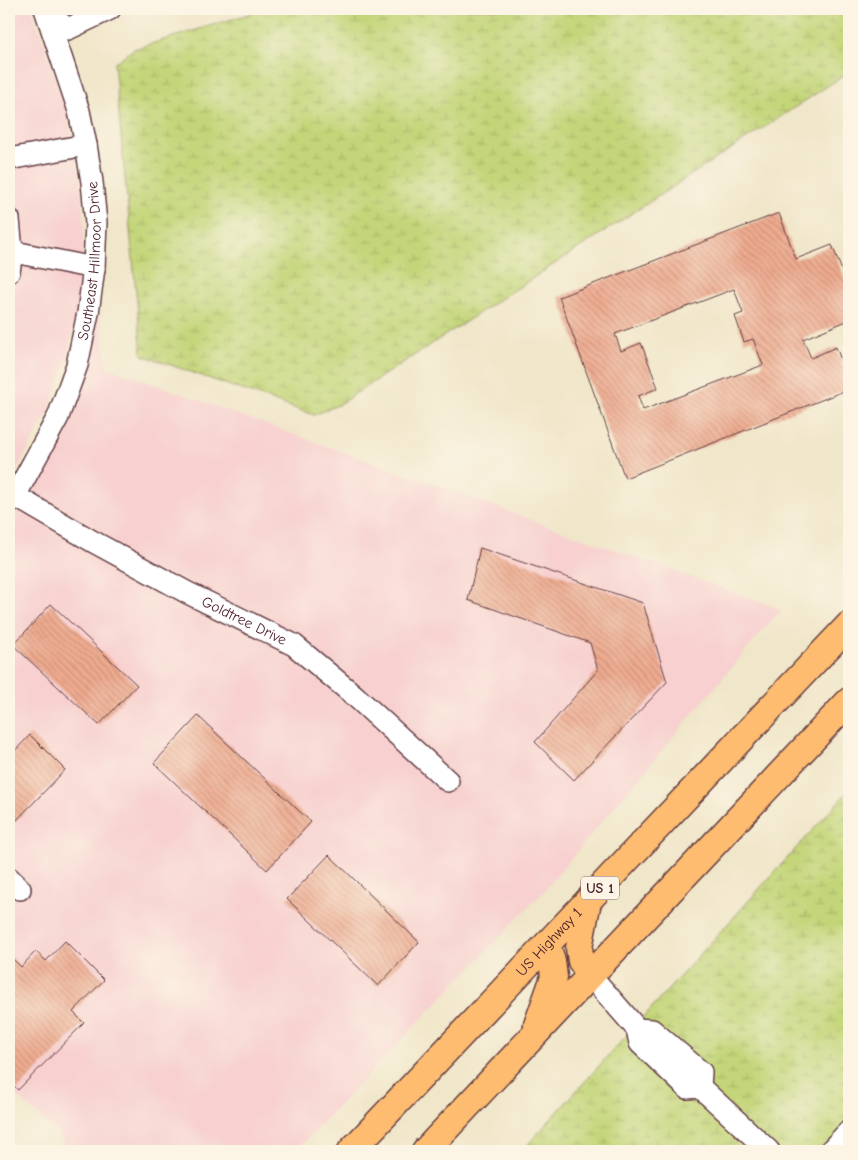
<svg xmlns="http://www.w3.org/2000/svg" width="858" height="1160" font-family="'Comic Neue',sans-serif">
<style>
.built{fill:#f7d0cf}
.wetland{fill:url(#wetland-marsh);stroke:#867a52}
.building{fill:url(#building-back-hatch);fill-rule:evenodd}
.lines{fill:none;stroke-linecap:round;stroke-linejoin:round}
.minor-casing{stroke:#633d43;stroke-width:24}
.major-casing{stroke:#633d43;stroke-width:29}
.minor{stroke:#fff;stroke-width:21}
.major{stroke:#fdbc6f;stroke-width:26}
.labels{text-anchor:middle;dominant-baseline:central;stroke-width:4;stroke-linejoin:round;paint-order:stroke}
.shield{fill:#fcf5e5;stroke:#7f5f63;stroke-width:1}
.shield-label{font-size:14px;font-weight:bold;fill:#4a1f2b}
.street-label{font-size:15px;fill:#4a1f2b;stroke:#fcf5e5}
</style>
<defs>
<pattern id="wetland-marsh" width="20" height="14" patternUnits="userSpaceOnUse" patternTransform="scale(1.25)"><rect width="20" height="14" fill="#c3d578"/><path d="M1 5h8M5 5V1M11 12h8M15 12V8" fill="none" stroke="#a9b668"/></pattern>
<pattern id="building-back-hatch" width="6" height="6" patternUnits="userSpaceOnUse" patternTransform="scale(1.25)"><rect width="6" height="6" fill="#efac90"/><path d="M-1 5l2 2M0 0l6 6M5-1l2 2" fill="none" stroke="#c48b76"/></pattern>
</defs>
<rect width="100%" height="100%" fill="#fcf5e5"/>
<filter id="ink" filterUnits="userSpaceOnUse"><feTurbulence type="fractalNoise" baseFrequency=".02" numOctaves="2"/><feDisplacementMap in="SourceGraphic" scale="10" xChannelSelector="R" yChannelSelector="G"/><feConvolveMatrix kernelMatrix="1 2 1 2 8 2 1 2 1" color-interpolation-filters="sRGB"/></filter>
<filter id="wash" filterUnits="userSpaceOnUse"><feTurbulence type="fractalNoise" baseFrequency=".0096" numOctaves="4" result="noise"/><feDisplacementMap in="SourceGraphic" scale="20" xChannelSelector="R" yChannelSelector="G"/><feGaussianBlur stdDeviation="1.12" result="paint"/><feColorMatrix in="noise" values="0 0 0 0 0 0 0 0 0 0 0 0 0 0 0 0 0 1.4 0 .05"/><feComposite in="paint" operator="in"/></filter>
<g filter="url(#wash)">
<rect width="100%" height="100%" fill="#f0e6c9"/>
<path class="built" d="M9,9H32L68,114L81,183L84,223L83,268L77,312L66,362L48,413L9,484Z
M100,310V316L107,367L782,610L770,622L541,894L295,1151H73L60,1138L61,1136L9,1089V520L24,502L69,419L89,366Z"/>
<path class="wetland" d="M265,9H849V72L338,405L314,415L142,355L114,63L134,49Z
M849,790V1139L827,1151H522Z"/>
<g id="blocks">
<path class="building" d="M195,9H210L197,13Z
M779,213L796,259L832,245L849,289V320L803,339L811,358L836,347L849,381V389L625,478L559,297ZM734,289L743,313L735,316L744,342L753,339L763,365L643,410L638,396L658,388L641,343L621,351L615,334Z
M480,548L643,603L667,682L574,780L535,742L598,670L590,643L468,600Z
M51,604L137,685L99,725L13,645Z
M198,716L311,822L267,870L154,763Z
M30,735L65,770L15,822L9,816V757Z
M329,855L419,942L378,986L287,899Z
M65,941L104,980L73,1012L84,1023L18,1090L9,1081V955L21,967L36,951L46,961Z"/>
</g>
</g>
<g filter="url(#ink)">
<use href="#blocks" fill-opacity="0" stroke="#633d43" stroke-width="1"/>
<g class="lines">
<defs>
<g id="minor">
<path d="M56,20L68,29L110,9"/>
<path d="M9,159L86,145"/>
<path d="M9,219L12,252L9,272"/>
<path d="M9,251L94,268"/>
<path id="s1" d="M15,496L92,541L188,593L294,645L355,696L448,781"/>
<path id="s2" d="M9,503L15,496L58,417L77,365L88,313L94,268L96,223L92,182L86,145L79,111L45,9"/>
<path d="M9,878L20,889"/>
<path d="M590,975L637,1029L640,1043L687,1088L700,1087L701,1072L652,1030L637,1029"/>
<path d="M700,1087L769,1151"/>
<path d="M830,1151L849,1131"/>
</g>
<g id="major">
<path d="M588,901L579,948L581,961L590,975"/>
<path d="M537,1025L554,977L552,961L547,945"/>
<path id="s3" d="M351,1151L849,625"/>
<path d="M425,1151L849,701"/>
</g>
</defs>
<use href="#minor" class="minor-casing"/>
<use href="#major" class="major-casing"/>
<use href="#minor" class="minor"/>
<use href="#major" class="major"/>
</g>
</g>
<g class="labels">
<rect class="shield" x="581" y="876.5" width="38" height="23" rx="4"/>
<g class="shield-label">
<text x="600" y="888">US 1</text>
</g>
<g class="street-label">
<text stroke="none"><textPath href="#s2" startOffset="260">Southeast Hillmoor Drive</textPath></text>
<text stroke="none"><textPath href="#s1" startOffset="261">Goldtree Drive</textPath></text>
<text stroke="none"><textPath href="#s3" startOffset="288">US Highway 1</textPath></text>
</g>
</g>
<rect width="858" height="1160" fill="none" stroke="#fcf5e5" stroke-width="30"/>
</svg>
